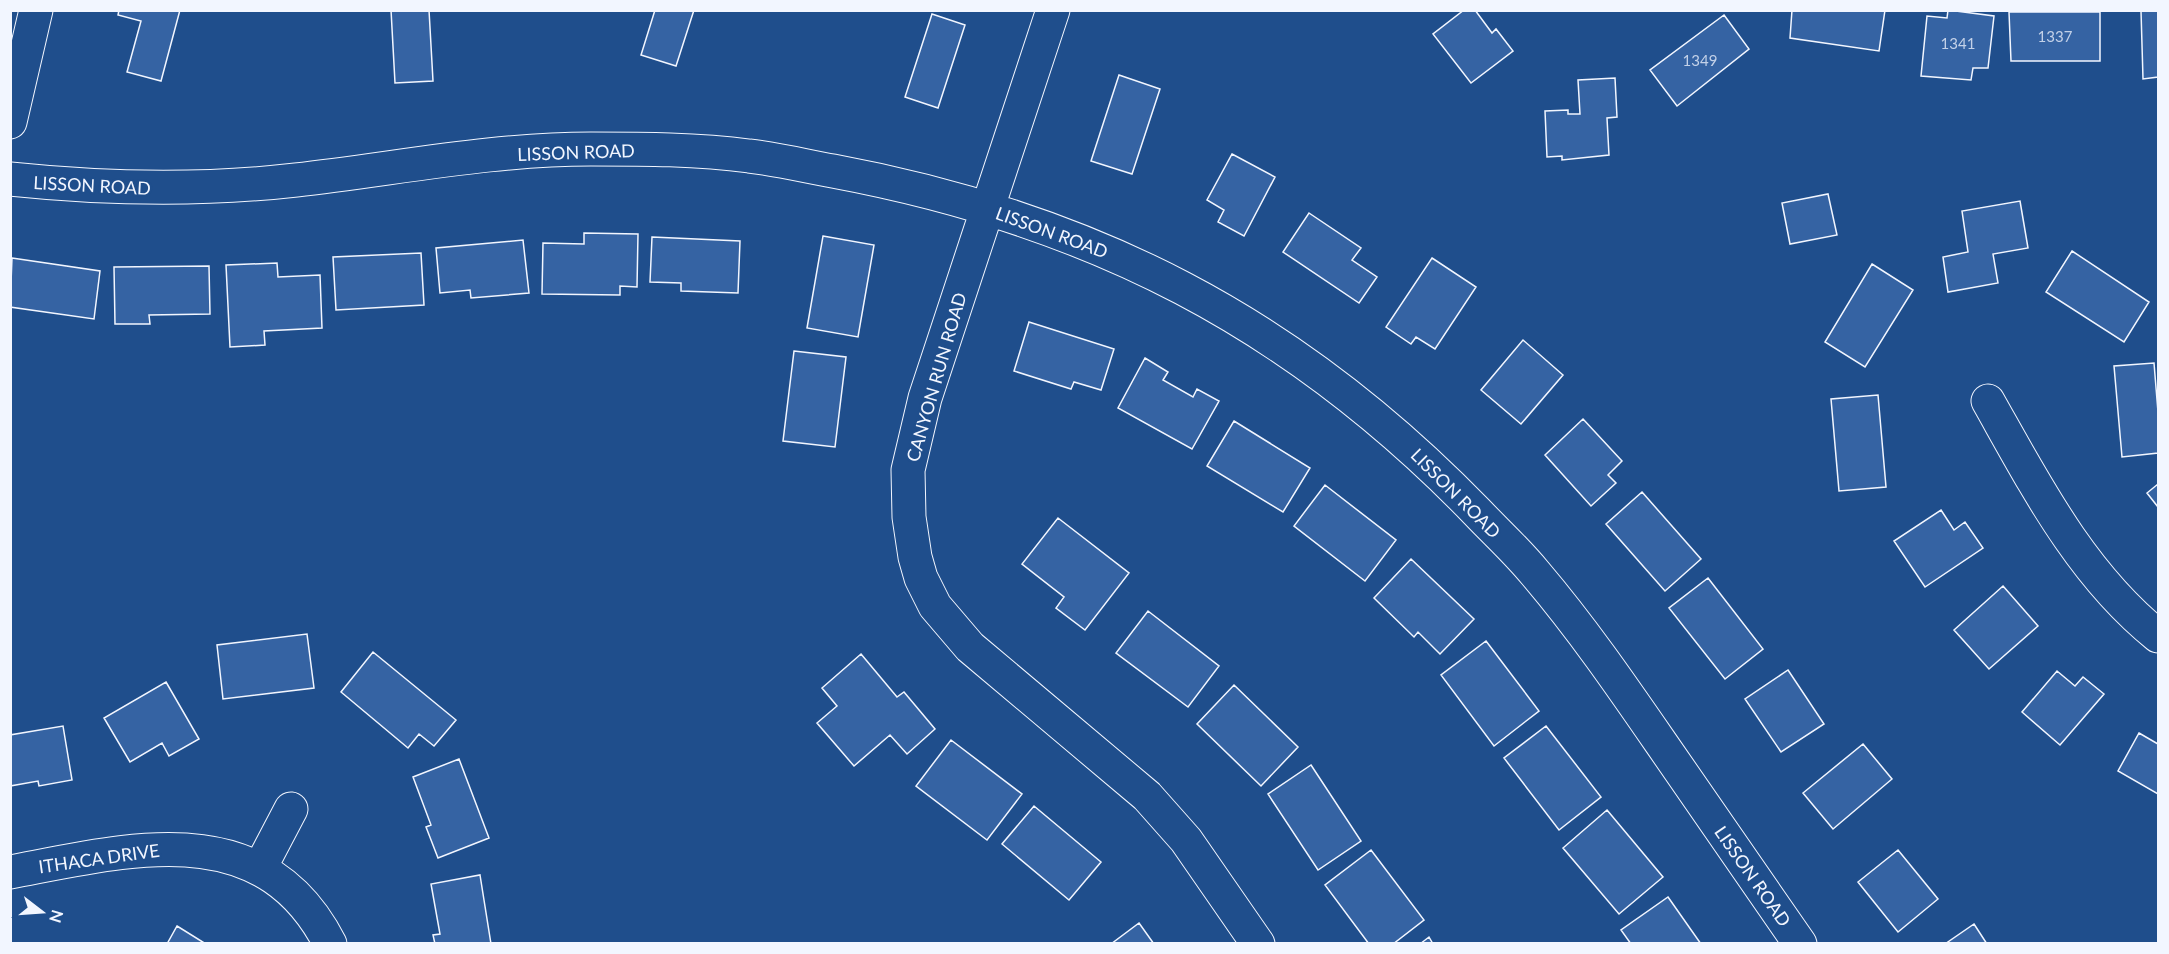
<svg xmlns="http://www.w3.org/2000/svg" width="2169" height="954" font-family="Lato,sans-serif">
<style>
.building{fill:#3563a3;stroke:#f2f6ff;stroke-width:1.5}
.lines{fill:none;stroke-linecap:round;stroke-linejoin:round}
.minor-casing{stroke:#f2f6ff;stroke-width:35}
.minor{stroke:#1f4e8c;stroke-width:33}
.labels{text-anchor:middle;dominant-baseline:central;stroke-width:4.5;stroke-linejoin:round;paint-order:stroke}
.number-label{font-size:15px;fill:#c3d1e8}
.street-label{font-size:18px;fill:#f2f6ff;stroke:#1f4e8c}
</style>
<rect width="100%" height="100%" fill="#1f4e8c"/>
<path class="building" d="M119,10H180L161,81L127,72L141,21L118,15Z
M391,10H429L433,81L395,83Z
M655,10H694L676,66L641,55Z
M1464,10H1475L1492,33L1496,29L1513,51L1471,83L1433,34Z
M1792,10H1885L1879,51L1790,38Z
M1948,10L1994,16L1988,68H1973L1971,80L1921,76L1927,16L1947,18Z
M2158,10V77L2143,79L2141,11Z
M2009,12H2100V61H2011Z
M932,14L965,25L938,108L905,97Z
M1724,15L1749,49L1677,106L1650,70Z
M1119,75L1160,89L1132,174L1091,161Z
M1615,78L1617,117L1607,118L1609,155L1562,160V156L1547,157L1545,111L1568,110V114H1580L1578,80Z
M1232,154L1275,177L1244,236L1218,222L1224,210L1207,200Z
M1828,194L1837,235L1790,244L1782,203Z
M2020,201L2028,248L1993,254L1998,283L1948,292L1943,257L1968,252L1962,211Z
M1309,213L1361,248L1352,260L1377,277L1359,303L1283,252Z
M584,233L638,234L637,287L620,286V295L542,294L543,243L584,244Z
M823,236L874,245L858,337L807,328Z
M652,237L740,241L738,293L681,291V283L650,282Z
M523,240L529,293L471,298L470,290L440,293L436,248Z
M2072,251L2149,302L2124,342L2046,292Z
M421,253L424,305L336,310L333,257Z
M12,258L100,271L94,319L10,307Z
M1432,258L1476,287L1435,349L1416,337L1411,344L1386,327Z
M277,263L278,277L320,275L322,328L264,331L265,345L230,347L226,265Z
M1872,264L1913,290L1865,367L1825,342Z
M209,266L210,314L149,315L150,324H115L114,267Z
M1029,322L1114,349L1101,390L1074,382L1071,389L1014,371Z
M1523,340L1563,375L1521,424L1481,390Z
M794,351L846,357L835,447L783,441Z
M1145,358L1168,372L1163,380L1193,397L1197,389L1219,401L1192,449L1118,408Z
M2154,363L2158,412V453L2122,457L2114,366Z
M1878,395L1886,487L1839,491L1831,399Z
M1583,419L1622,461L1608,475L1616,483L1591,506L1545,455Z
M1234,421L1310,468L1283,512L1207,466Z
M2158,484V507L2147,493Z
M1325,485L1396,540L1365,581L1294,526Z
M1642,492L1701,559L1665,591L1606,524Z
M1941,510L1954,530L1965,522L1983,548L1925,587L1894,541Z
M1058,518L1129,573L1085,630L1056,608L1064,597L1022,564Z
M1411,559L1474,619L1440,654L1418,632L1414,637L1374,598Z
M1708,578L1763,649L1725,679L1669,608Z
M2003,586L2038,626L1989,669L1954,630Z
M1148,611L1219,666L1188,707L1116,653Z
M307,634L314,688L223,699L217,645Z
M1486,641L1539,711L1494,746L1441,675Z
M373,652L456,720L434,746L419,734L408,748L341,692Z
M861,654L897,697L904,692L935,729L907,754L890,735L854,766L817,723L837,706L822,688Z
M1788,670L1824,724L1781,752L1745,699Z
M2057,671L2075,686L2083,677L2104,694L2060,745L2022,712Z
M166,682L199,739L169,756L162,743L130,762L104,718Z
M1234,685L1298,747L1261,786L1197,724Z
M63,726L72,780L39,786L38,781L10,786V735Z
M1546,726L1601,797L1559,830L1504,758Z
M2139,733L2158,744V794L2118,771Z
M951,740L1022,794L987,840L916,786Z
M1863,744L1892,779L1833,829L1803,793Z
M459,759L489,838L438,858L426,827L431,825L413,777Z
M1311,765L1361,841L1318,870L1268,794Z
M1034,806L1101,862L1069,900L1002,844Z
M1607,810L1663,877L1619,914L1563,848Z
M1371,850L1424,920L1393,944H1369L1325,885Z
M1898,850L1938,899L1898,932L1858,882Z
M480,875L491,944H435L433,935L440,934L431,884Z
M1668,897L1701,944H1631L1621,930Z
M1139,923L1154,944H1111Z
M1974,924L1987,944H1945Z
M177,926L206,944H167Z
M1429,937L1433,944H1420Z"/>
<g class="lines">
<defs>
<path id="minor" d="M1053,10L925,398L908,470L909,517L915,557L921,578L935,606L970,647L1147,796L1186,840L1258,944
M10,122L36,10
M10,179C106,189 200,191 296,180C394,169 492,149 591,149C643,149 697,149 749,156C777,159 805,166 833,171C1091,219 1293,322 1477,512C1496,532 1517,551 1535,573C1581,627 1621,685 1661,743C1707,810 1753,877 1800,944
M1988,401C2036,486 2081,574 2158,636
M260,868L291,809
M10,872C128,850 263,812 330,944"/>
</defs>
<use href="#minor" class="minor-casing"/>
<use href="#minor" class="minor"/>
</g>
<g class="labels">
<g class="number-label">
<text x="2055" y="36">1337</text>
<text x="1958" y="43">1341</text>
<text x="1700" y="60">1349</text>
</g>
<g class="street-label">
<text transform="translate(576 152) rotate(-2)">LISSON ROAD</text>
<text transform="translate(92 185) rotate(3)">LISSON ROAD</text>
<text transform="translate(1052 232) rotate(20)">LISSON ROAD</text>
<text transform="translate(936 377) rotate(-74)">CANYON RUN ROAD</text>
<text transform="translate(1456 493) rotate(45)">LISSON ROAD</text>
<text transform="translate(99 858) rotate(-8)">ITHACA DRIVE</text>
<text transform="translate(1753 876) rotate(55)">LISSON ROAD</text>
</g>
</g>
<rect width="2169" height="954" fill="none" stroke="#f2f6ff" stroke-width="24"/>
<g transform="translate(42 912) rotate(107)" stroke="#1f4e8c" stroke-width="4.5" paint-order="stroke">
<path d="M0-4.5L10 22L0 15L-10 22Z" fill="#f2f6ff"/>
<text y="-9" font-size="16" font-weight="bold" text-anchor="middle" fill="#f2f6ff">N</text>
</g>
</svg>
